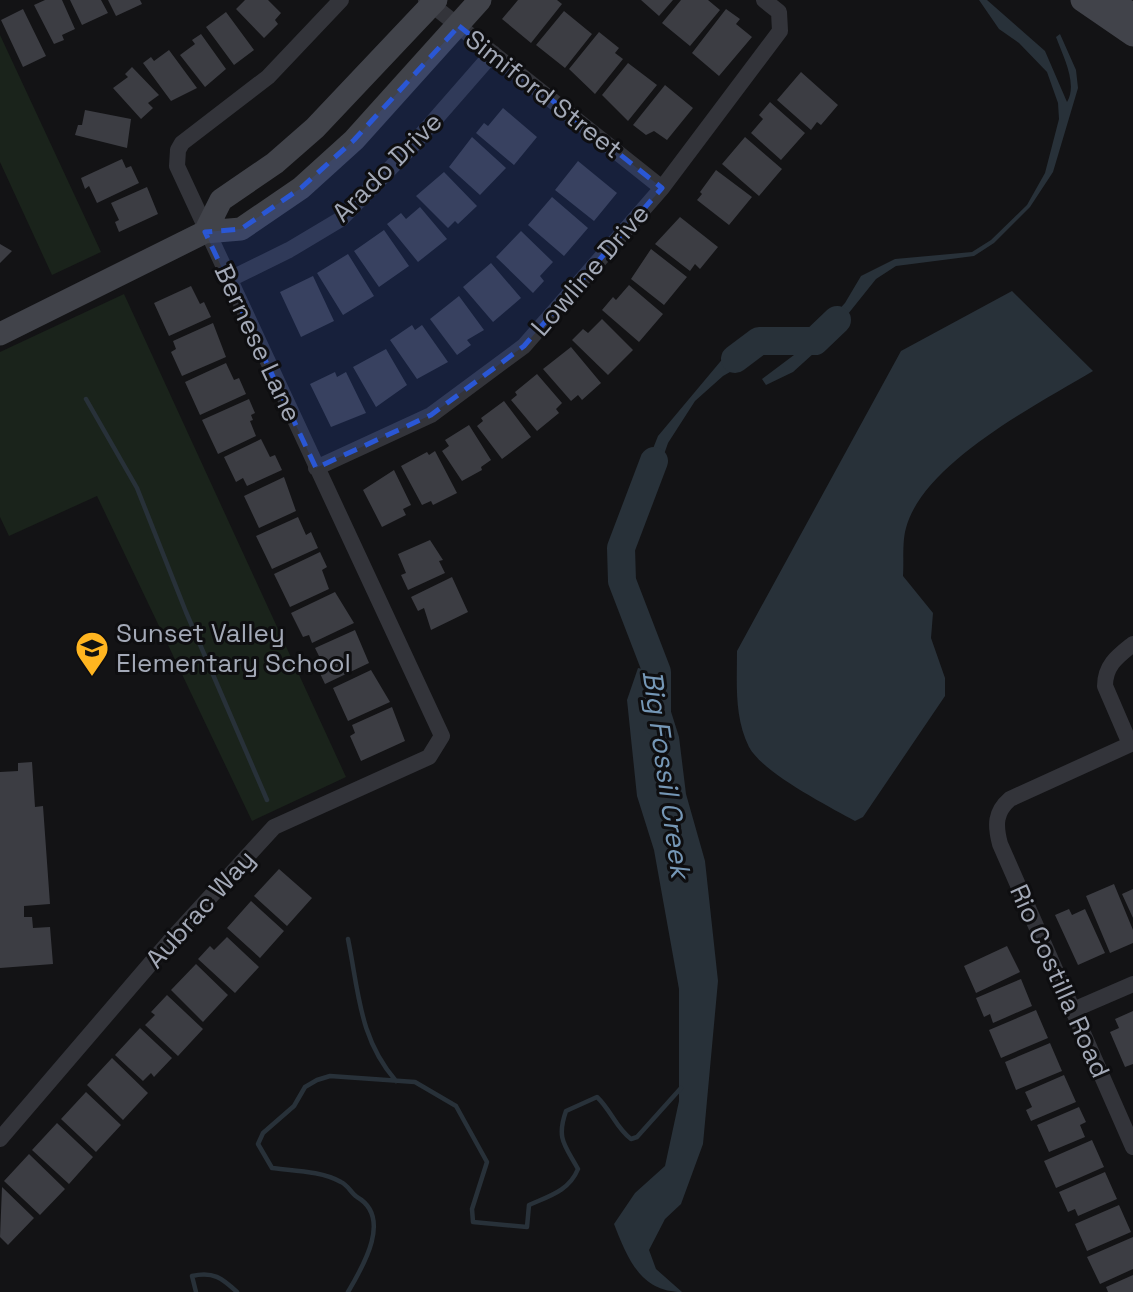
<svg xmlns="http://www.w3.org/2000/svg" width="1133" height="1292" font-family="'Space Grotesk',sans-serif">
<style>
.green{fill:#1a231b}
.water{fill:#283139}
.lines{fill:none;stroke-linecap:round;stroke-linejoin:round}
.stream{stroke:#283139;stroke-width:4.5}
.river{stroke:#283139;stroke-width:28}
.building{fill:#3c3d43}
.street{stroke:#33343a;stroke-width:16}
.secondary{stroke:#41434a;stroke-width:23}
.marked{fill:#2a57d5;fill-opacity:0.2;stroke:#2a57d5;stroke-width:5;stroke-dasharray:14 9;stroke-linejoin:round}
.labels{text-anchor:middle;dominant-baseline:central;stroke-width:6;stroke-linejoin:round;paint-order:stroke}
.street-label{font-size:26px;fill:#a3a9b7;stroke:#0e0e10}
.poi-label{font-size:26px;fill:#a3a9b7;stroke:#0e0e10;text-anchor:start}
.water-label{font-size:28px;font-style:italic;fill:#7597b6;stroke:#0e0e10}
</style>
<rect width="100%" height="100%" fill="#131315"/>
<path class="green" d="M0,35L101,252L52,275L0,162Z
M124,294L346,777L252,821L97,496L9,536L0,517V352Z"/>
<path class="water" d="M979,0H987L1045,51L1067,102C1078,84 1063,56 1056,37L1060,34L1076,70L1078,88L1053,172L1030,207L994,243L974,256L896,266L876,279L824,344L793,372L766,385L762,379L806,346L845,303L861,276L895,259L972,252L991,240L1027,205L1045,173L1059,119L1058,103L1047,72L1019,43L999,29Z
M1012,291L1093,371C1038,404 923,463 906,528C902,542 904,561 903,576L933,613L931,638L945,678V696L863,817L855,821C828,806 763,773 749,747C734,717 737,683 737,651L901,351Z
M757,333L772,334L751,360L723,376L695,401L668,443L654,483L642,496L637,489L658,436L725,356Z
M638,668L647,670L667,699L679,737L686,794L705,861L718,981L703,1144L681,1204L665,1219L649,1250L656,1269L682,1292C640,1292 627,1257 614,1224L635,1193L665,1166L679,1101V989L654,850L637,796L627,700Z"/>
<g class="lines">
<path class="stream" d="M86,399L137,488L186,612L267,800
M348,939C359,993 359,1038 396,1081
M196,1292L192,1276C213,1271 222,1278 237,1292
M348,1292C364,1265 392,1217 357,1197C351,1193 348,1185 341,1182C321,1171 295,1171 272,1168L258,1144L263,1133L294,1106L305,1087L317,1080L330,1076L415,1082L456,1106L487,1162L472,1209L473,1222L527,1227L529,1205C549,1196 569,1191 578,1169C565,1145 556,1139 566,1111L597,1097C611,1110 616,1128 631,1139L637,1137L681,1088"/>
<path class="river" d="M735,359L759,341H815L837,320
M654,461L621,548L622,581L657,672V722"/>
</g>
<path class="building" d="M45,0H62L75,29L62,35L64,40L54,44L34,5Z
M70,0H101L108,13L82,25Z
M108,0H140L142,4L116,16Z
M245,0H268L281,13L275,20L278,24L264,38L236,9Z
M518,0H557L562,4L531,43L502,19Z
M641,0H673L659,16Z
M681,0H708L720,10L690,46L662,23Z
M23,9L46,56L23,67L1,20Z
M726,9L740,19L736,24L752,37L719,76L692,53Z
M564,11L592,34L565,68L536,45Z
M226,12L254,50L234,65L206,27Z
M599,32L619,48L615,53L623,59L595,94L569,69Z
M201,34L226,69L205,87L180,55L195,44L192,40Z
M169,50L197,88L171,101L143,63L151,57L154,61Z
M628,63L657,85L628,121L602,95Z
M132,67L159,95L148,103L153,108L141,119L113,88L128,77L125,74Z
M801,72L838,105L821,125L817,122L811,130L777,100Z
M665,85L693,108L667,140L654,131L646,135L633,125Z
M770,102L805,133L781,160L751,133L763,119L759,115Z
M503,108L537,137L514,165L476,133L484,123L488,126Z
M85,110L131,119L127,148L75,135L78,125H82Z
M472,137L506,168L480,195L449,167Z
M745,137L782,169L759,196L722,164Z
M122,159L126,168L131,166L139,183L97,203L89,186L85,189L81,178Z
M578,161L617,193L594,221L555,190Z
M716,170L752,197L729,225L697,200L702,194L700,192Z
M444,172L477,206L458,224L455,221L448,228L416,196Z
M147,187L158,214L119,232L115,222L119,220L111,203Z
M552,197L588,228L564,256L528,225Z
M420,207L447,239L418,262L387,224L401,213L406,219Z
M680,217L718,247L700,269L695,264L690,271L655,244Z
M384,230L409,266L379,287L354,251Z
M521,231L553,262L540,276L544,281L533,293L496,257Z
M0,244L12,251L0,263Z
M651,249L687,277L664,305L631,279Z
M348,254L374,296L343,315L317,273Z
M491,263L521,298L493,322L463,287Z
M313,276L334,321L301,337L280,292Z
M629,285L663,314L639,342L602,310L613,297L616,300Z
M191,286L200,304L204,302L211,317L169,336L154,303Z
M459,296L484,330L467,340L471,345L457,355L430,319Z
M602,319L633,350L608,375L572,340L583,329L588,333Z
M213,323L226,357L182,376L171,352L176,349L173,341Z
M412,325L415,330L422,325L448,362L417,379L390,340Z
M571,347L601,383L582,400L578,395L571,401L543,369Z
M386,349L407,385L376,407L353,367Z
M226,363L234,380L239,378L246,394L200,415L185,382Z
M335,372L337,377L346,372L366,413L331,427L310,384Z
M537,374L562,403L556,409L559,413L537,431L511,400L517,395L515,392Z
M249,399L255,413L251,415L253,420L250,421L256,436L218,454L202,420Z
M504,401L531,437L502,459L477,426L483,421L481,418Z
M469,425L491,460L481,467L482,470L462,481L442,451L449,446L445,440Z
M261,439L270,457L275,455L282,470L247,486L243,478L236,482L224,457Z
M435,451L457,493L433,505L431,501L422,505L401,466L427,452L429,455Z
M394,470L411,505L403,509L406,515L382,527L363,490Z
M284,477L296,511L259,528L244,496Z
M298,517L306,535L311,532L318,548L272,569L256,536Z
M430,540L443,560L439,561L445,573L408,590L401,575L406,573L398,554Z
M320,552L327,567L322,570L329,589L290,607L274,574Z
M452,577L468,612L431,630L424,608L418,611L411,597Z
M335,592L354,623L312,643L309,635L303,637L291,613Z
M355,630L369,663L325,684L314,661L320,658L315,648Z
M371,670L390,702L348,721L333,688Z
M392,707L405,741L361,761L350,736L355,733L352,725Z
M32,762L35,807L43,806L50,904L24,906V917H32L33,928L50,927L53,964L0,968V772L18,771V763Z
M279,869L312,898L287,926L254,896Z
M1114,884L1133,930V943L1110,953L1086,896Z
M1133,889V918L1122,894Z
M251,901L284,931L260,958L227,928Z
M1069,909L1072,915L1085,909L1105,953L1078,965L1055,915Z
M227,937L259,967L235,993L198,959L210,946L214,950Z
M1007,946L1020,972L976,993L964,966Z
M196,964L228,995L203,1022L171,990Z
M1021,979L1032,1006L993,1023L990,1014L984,1017L976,998Z
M167,995L203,1029L178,1056L145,1025L155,1015L151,1012Z
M1036,1010L1048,1038L1001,1058L989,1030Z
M1133,1011V1064L1125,1067L1110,1032L1119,1028L1115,1019Z
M140,1028L172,1058L154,1077L151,1073L143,1081L115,1055Z
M1050,1043L1062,1071L1016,1090L1005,1062Z
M112,1058L148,1093L123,1120L87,1085Z
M1064,1075L1076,1102L1031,1121L1026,1110L1032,1107L1025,1092Z
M86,1092L121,1125L96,1152L61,1119Z
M1079,1107L1086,1122L1080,1125L1085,1137L1049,1152L1037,1125Z
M57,1123L93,1157L69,1184L32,1150Z
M1092,1140L1104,1167L1056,1188L1044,1161Z
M29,1154L65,1189L40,1215L4,1181Z
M1105,1172L1117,1199L1078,1216L1075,1209L1068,1212L1059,1192Z
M2,1187L34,1218L8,1245L0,1237Z
M1119,1205L1131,1232L1087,1251L1075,1224Z
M1133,1237V1269L1100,1284L1087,1257Z
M1133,1275V1292H1108L1106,1287Z"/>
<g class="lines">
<path class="street" d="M426,0L662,188
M228,280L289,250L341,219L410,148L493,53
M316,468L431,415L524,346L662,188L780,31L779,12L764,0
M1133,743L1010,799C995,812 995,825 1000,844L1133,1147
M1130,744L1105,686C1105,665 1118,656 1133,644
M1073,1010L1133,984
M0,1139L169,942L274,827L429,757L442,736L177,166L178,150L182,143L268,77L341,0"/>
<path class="secondary" d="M1082,0L1133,35
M1111,0L1133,15
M205,232L221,200L275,163L315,128L436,0
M0,334L205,232L241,229L301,188L354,140L480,0"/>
</g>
<path class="marked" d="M459,26L662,188L524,346L431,415L316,468L205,232L241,229L301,188L354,140Z"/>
<defs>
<symbol id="school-pin" viewBox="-11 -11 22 30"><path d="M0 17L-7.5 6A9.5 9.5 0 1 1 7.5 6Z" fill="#ffb520" stroke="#0e0e10"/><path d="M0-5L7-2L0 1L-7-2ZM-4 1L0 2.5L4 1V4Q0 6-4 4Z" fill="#111"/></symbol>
</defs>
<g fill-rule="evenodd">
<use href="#school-pin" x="73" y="629" width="38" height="52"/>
</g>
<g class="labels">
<g class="street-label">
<text transform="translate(544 94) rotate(38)">Simiford Street</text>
<text transform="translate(387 167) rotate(-45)">Arado Drive</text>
<text transform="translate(590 270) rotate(-49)">Lowline Drive</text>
<text transform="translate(258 343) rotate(65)">Bernese Lane</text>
<text transform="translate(200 909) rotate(-48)">Aubrac Way</text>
<text transform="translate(1060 981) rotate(66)">Rio Costilla Road</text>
</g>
<g class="poi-label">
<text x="116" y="633">Sunset Valley<tspan x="116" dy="30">Elementary School</tspan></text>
</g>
<g class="water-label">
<text transform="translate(667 774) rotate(82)">Big Fossil Creek</text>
</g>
</g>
</svg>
